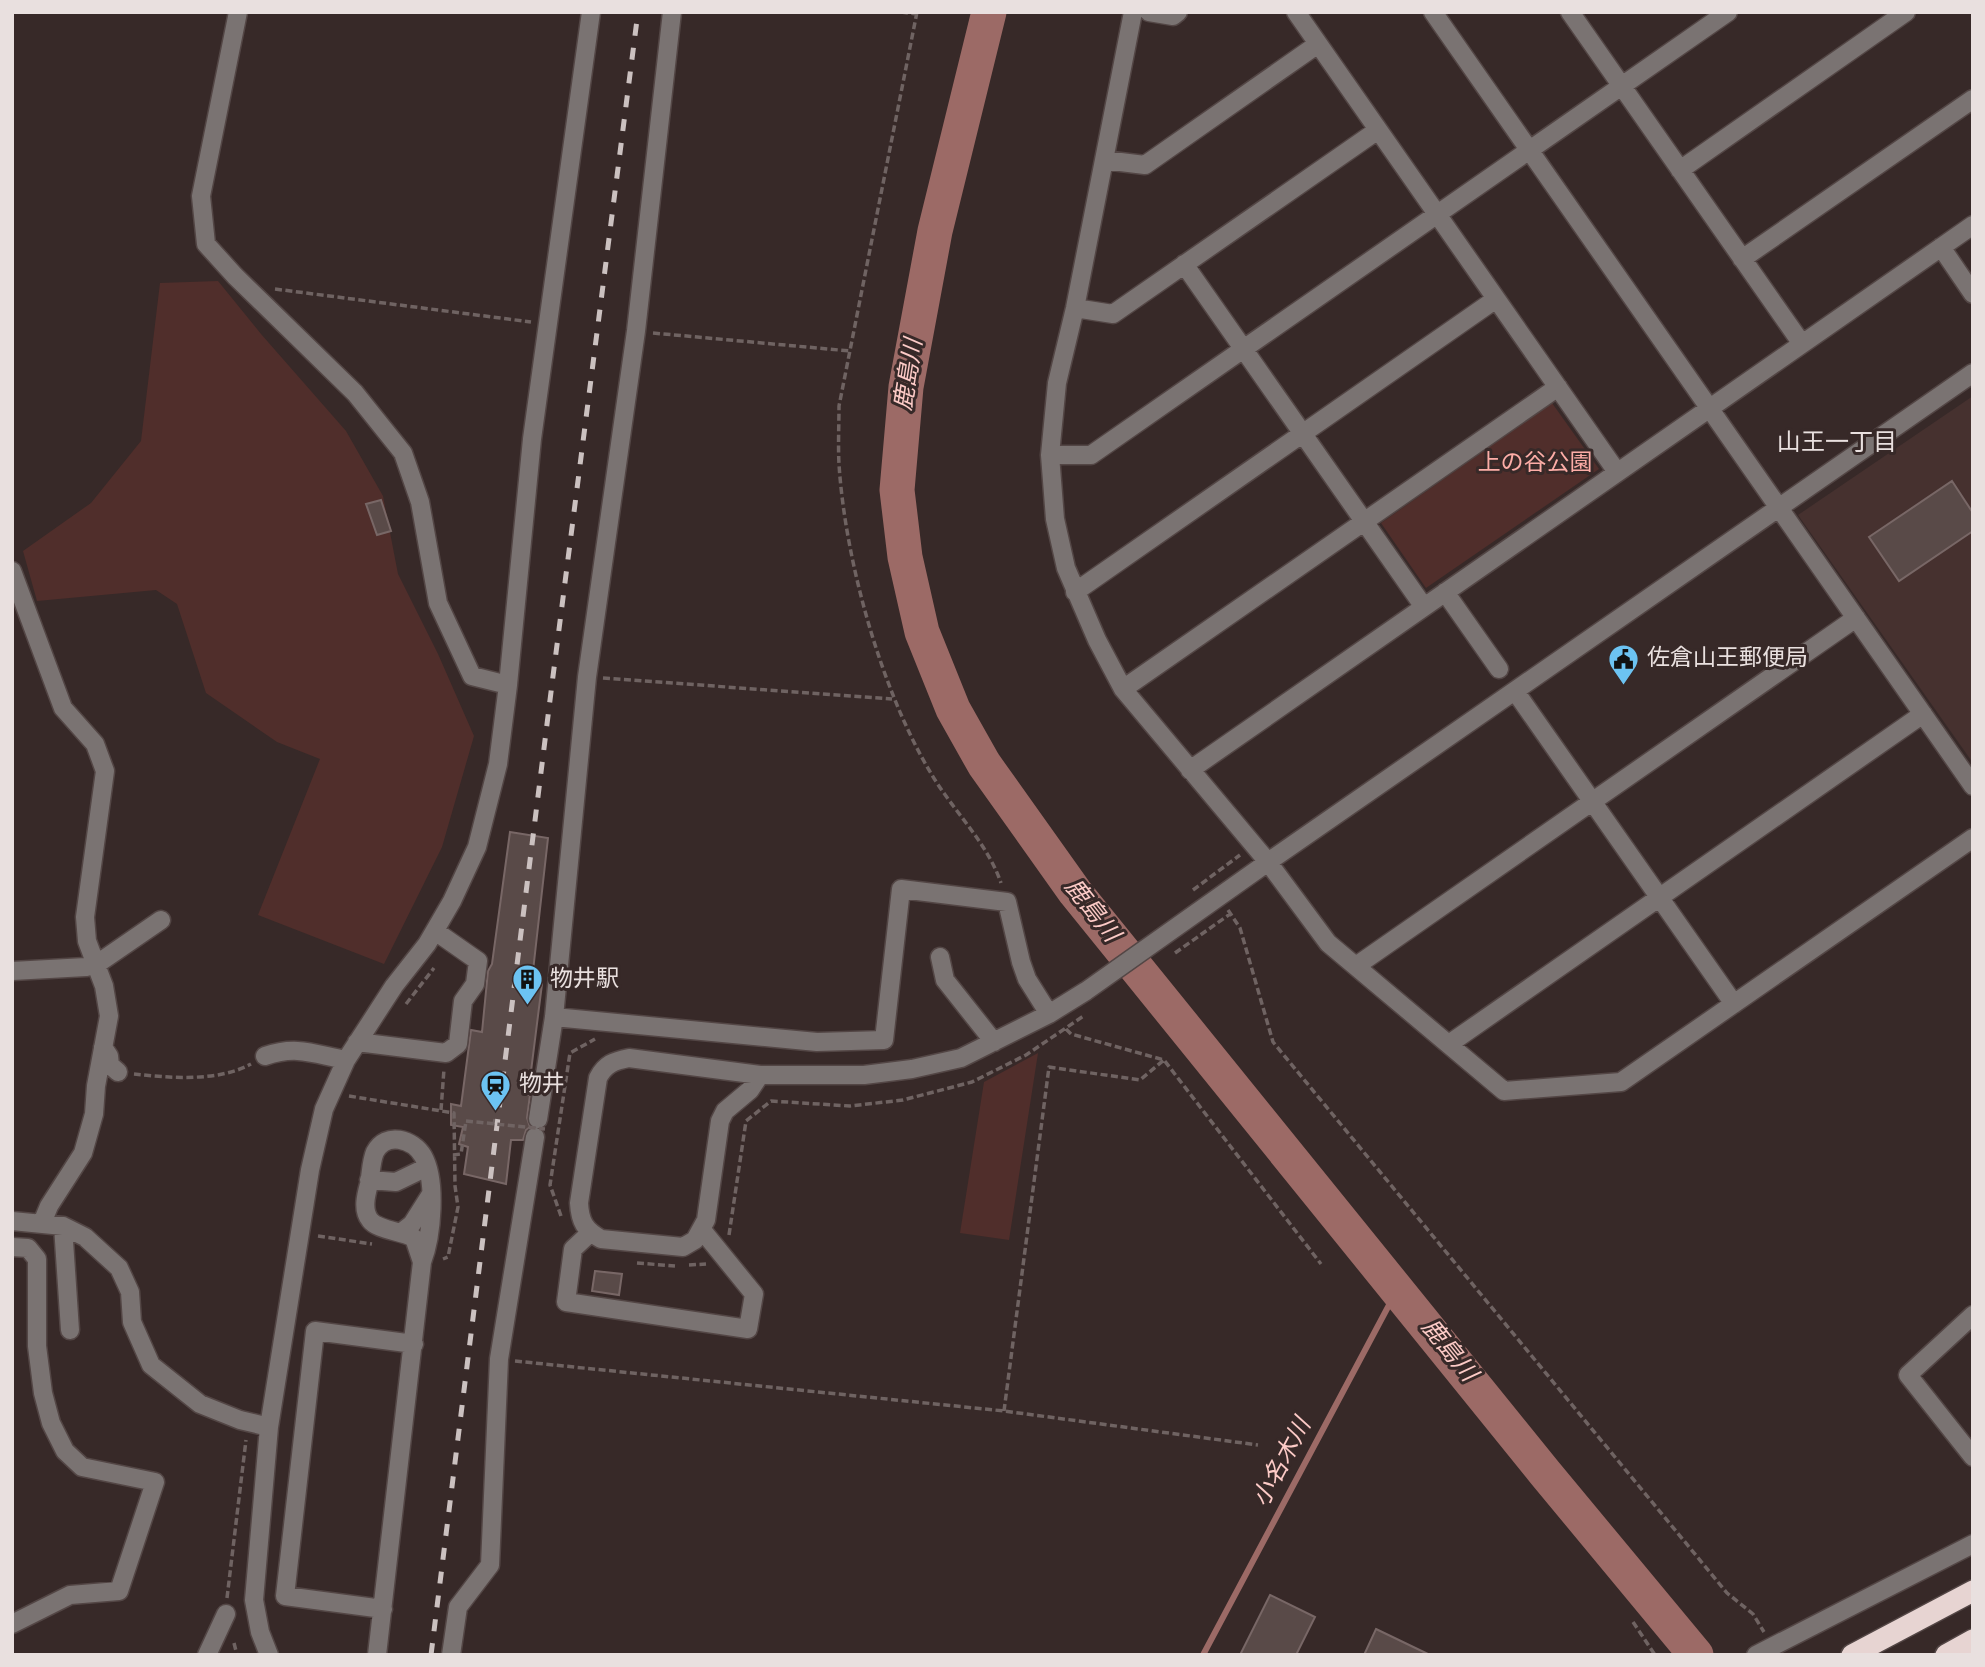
<svg xmlns="http://www.w3.org/2000/svg" width="1985" height="1667" font-family="Overpass,'Noto Sans JP',sans-serif">
<style>
.built{fill:#46312f}
.green{fill:#502e2b}
.lines{fill:none;stroke-linecap:round;stroke-linejoin:round}
.stream{stroke:#9c6a66;stroke-width:6}
.river{stroke:#9c6a66;stroke-width:35}
.building{fill:#594a48;stroke:#786766;stroke-width:2}
.minor-casing{stroke:#534645;stroke-width:21}
.highway-casing{stroke:#534645;stroke-width:24}
.path{stroke:#6f6362;stroke-width:3.5;stroke-dasharray:7 3.5;stroke-linecap:butt}
.minor{stroke:#7a7372;stroke-width:18}
.highway{stroke:#e7d4d2;stroke-width:21}
.rail{stroke:#cbc1c0;stroke-width:5;stroke-dasharray:12 12;stroke-linecap:butt}
.path-bridge{stroke:#6f6362;stroke-width:3.5;stroke-dasharray:7 3.5;stroke-linecap:butt}
.labels{text-anchor:middle;dominant-baseline:central;stroke-width:6;stroke-linejoin:round;paint-order:stroke}
.park-label{font-size:23px;fill:#fdada7;stroke:#372928}
.poi-label{font-size:23px;fill:#e9e0df;stroke:#372928;text-anchor:start}
.water-label{font-size:24px;font-style:italic;fill:#fdcbc7;stroke:#372928}
.neighbourhood-label{font-size:24px;fill:#e9e0df;stroke:#372928}
</style>
<rect width="100%" height="100%" fill="#372928"/>
<path class="built" d="M1973,396V763L1798,515Z"/>
<path class="green" d="M218,281L261,334L346,431L383,496L398,574L438,654L474,736L442,847L384,964L258,915L320,759L277,742L206,693L177,604L156,590L37,601L23,551L91,503L141,441L160,283Z
M1552,403L1599,469L1426,588L1381,523Z
M1038,1053L1009,1240L960,1233L984,1082Z"/>
<g class="lines">
<path class="stream" d="M1203,1655L1397,1290"/>
<path class="river" d="M989,12L935,231L906,387L897,490L905,557L922,632L953,709L984,764L1075,892L1545,1473L1696,1655"/>
</g>
<path class="building" d="M1952,481L1973,513V531L1899,581L1869,537Z
M381,500L391,531L377,535L366,504Z
M510,832L548,838L533,971L542,984L528,1095H530L527,1118L530,1127L526,1130L523,1140H511L506,1184L464,1174L468,1147L459,1144L463,1127L451,1125V1104L461,1106L471,1030L482,1032L488,971L492,964Z
M595,1271L622,1274L619,1295L592,1291Z
M1270,1595L1315,1617L1296,1655H1240Z
M1376,1629L1430,1655H1364Z"/>
<g class="lines">
<defs>
<path id="minor" d="M238,12L201,196L206,244L235,276L355,393L403,453L420,502L438,603L472,676L508,685
M1133,12L1075,308L1057,383L1050,455L1055,519L1066,568L1097,640L1123,689L1268,862L1328,943L1504,1091L1621,1082L1973,838
M1149,12L1173,16L1178,12
M1296,12L1617,472
M1433,12L1973,786
M1570,12L1802,344
M1104,160L1145,165L1318,44
M1680,170L1906,12
M1941,247L1973,294
M1742,259L1973,99
M1184,264L1424,607
M1075,308L1113,314L1378,130
M1050,455H1091L1728,12
M12,571L63,708L95,744L105,771L85,917L87,941L104,986L109,1016L96,1086L94,1114L83,1153L49,1206L42,1223
M1075,592L1496,299
M1445,592L1499,669
M1123,689L1558,387
M1515,691L1734,1004
M1190,770L1973,225
M940,957L945,980L994,1042
M1356,966L1856,618
M12,971L86,967L97,964L161,920
M554,1017L817,1042L884,1040L901,889L1007,902L1021,962L1027,979L1049,1014
M357,1042L446,1053L458,1044L463,1001L475,984L478,961L435,931
M1449,1044L1923,714
M103,1047L109,1056L110,1065L118,1072
M265,1056C297,1045 314,1054 346,1060
M629,1058L760,1075L750,1090L725,1111L720,1121L706,1220L695,1240L683,1247L601,1239C585,1230 580,1222 579,1203L598,1078C605,1064 614,1061 629,1058Z
M760,1075H864L912,1069L961,1058L1049,1014L1086,991L1268,862L1973,373
M538,1119L554,1017L587,677L636,331L672,12
M369,1180L396,1182L427,1167
M12,1221L63,1226L85,1237L119,1268L130,1292L132,1322L151,1365L200,1404L240,1420L269,1427
M63,1226L70,1330
M403,1231L412,1224L431,1194
M590,1233L573,1249L566,1302L748,1329L754,1294L702,1230
M12,1247L28,1248L37,1259V1346L43,1393L51,1423L65,1451L82,1467L155,1482L119,1591L70,1595L12,1624
M1973,1315L1908,1375L1973,1457
M383,1609L285,1596L315,1331L414,1344
M207,1655L226,1614
M269,1655L260,1632L254,1600L269,1427L310,1170L324,1109L346,1060L394,986L427,944L452,901L477,847L498,764L508,685L532,439L591,12
M377,1655L422,1262C432,1236 437,1181 423,1156C413,1139 386,1131 375,1152C371,1161 371,1174 369,1184C366,1195 362,1210 370,1220C377,1230 402,1231 414,1238L422,1262
M451,1655L458,1607L490,1565L499,1359L535,1137
M1756,1655L1973,1544"/>
<path id="highway" d="M1852,1655L1973,1591
M1946,1655L1973,1640"/>
</defs>
<use href="#minor" class="minor-casing"/>
<use href="#highway" class="highway-casing"/>
<path class="path" d="M901,12L916,14
M917,12L839,406C839,425 838,445 839,464C845,561 882,693 932,775C954,812 987,842 1001,883
M275,289L531,322
M653,333L850,351
M603,678L892,699
M1193,890L1240,855
M1228,910L1240,928L1273,1042L1727,1593L1753,1614L1764,1632
M1175,953L1230,914
M406,1004L434,968
M1066,1029L1071,1034L1164,1060L1321,1264
M134,1074C171,1078 218,1082 251,1064
M349,1096L454,1113L455,1186L458,1207L448,1257L443,1259
M441,1110L444,1069
M494,1124L495,1119
M453,1155L461,1154L466,1121
M561,1216L550,1185L570,1053L595,1039
M729,1235L746,1121L771,1101L850,1106L903,1100L972,1082L1026,1055L1085,1015
M318,1236L372,1244
M637,1263L675,1266
M689,1265L706,1264
M515,1361L1004,1411L1258,1445
M1004,1411L1049,1067L1140,1080L1164,1060
M227,1598L246,1440
M1633,1622L1655,1655
M234,1643L237,1655"/>
<use href="#minor" class="minor"/>
<use href="#highway" class="highway"/>
<path class="rail" d="M431,1655L552,684L638,12"/>
<path class="path-bridge" d="M466,1121L545,1129"/>
</g>
<defs>
<symbol id="civic-pin" viewBox="-11 -11 22 30"><path d="M0 17L-7.5 6A9.5 9.5 0 1 1 7.5 6Z" fill="#6cc3f2" stroke="#372928"/><path d="M-.6-6.5H3V-4.5H.6V-3L4-1V1h2V6H-6V1h2V-1L-.6-3ZM-1.2 2.5V6h2.4V2.5Z" fill="#111"/></symbol>
<symbol id="building-pin" viewBox="-11 -11 22 30"><path d="M0 17L-7.5 6A9.5 9.5 0 1 1 7.5 6Z" fill="#6cc3f2" stroke="#372928"/><path d="M-4-6H4V6H1V3H-1V6H-4ZM-2.5-4.3h1.7v1.8h-1.7ZM.8-4.3h1.7v1.8H.8ZM-2.5-1h1.7V.8h-1.7ZM.8-1h1.7V.8H.8Z" fill="#111"/></symbol>
<symbol id="station-pin" viewBox="-11 -11 22 30"><path d="M0 17L-7.5 6A9.5 9.5 0 1 1 7.5 6Z" fill="#6cc3f2" stroke="#372928"/><path d="M-3-6H3Q5-6 5-4V2Q5 4 3 4L4.5 6H3L1.5 4h-3L-3 6H-4.5L-3 4Q-5 4-5 2V-4Q-5-6-3-6ZM-3.5-4v3h7v-3ZM-3.5 1v1.5H-2V1ZM2 1v1.5H3.5V1Z" fill="#111"/></symbol>
</defs>
<g fill-rule="evenodd">
<use href="#civic-pin" x="1606" y="642" width="35" height="47"/>
<use href="#building-pin" x="510" y="962" width="35" height="47"/>
<use href="#station-pin" x="478" y="1068" width="35" height="47"/>
</g>
<g class="labels">
<g class="park-label">
<text x="1535" y="464">上の谷公園</text>
</g>
<g class="poi-label">
<text x="1647" y="659">佐倉山王郵便局</text>
<text x="550" y="980">物井駅</text>
<text x="519" y="1085">物井</text>
</g>
<g class="water-label">
<text transform="translate(910 375) rotate(-81)">鹿島川</text>
<text transform="translate(1091 911) rotate(52)">鹿島川</text>
<text transform="translate(1448 1351) rotate(51)">鹿島川</text>
<text transform="translate(1283 1463) rotate(-62)">小名木川</text>
</g>
<g class="neighbourhood-label">
<text x="1837" y="444">山王一丁目</text>
</g>
</g>
<rect width="1985" height="1667" fill="none" stroke="#e9e0df" stroke-width="28"/>
</svg>
